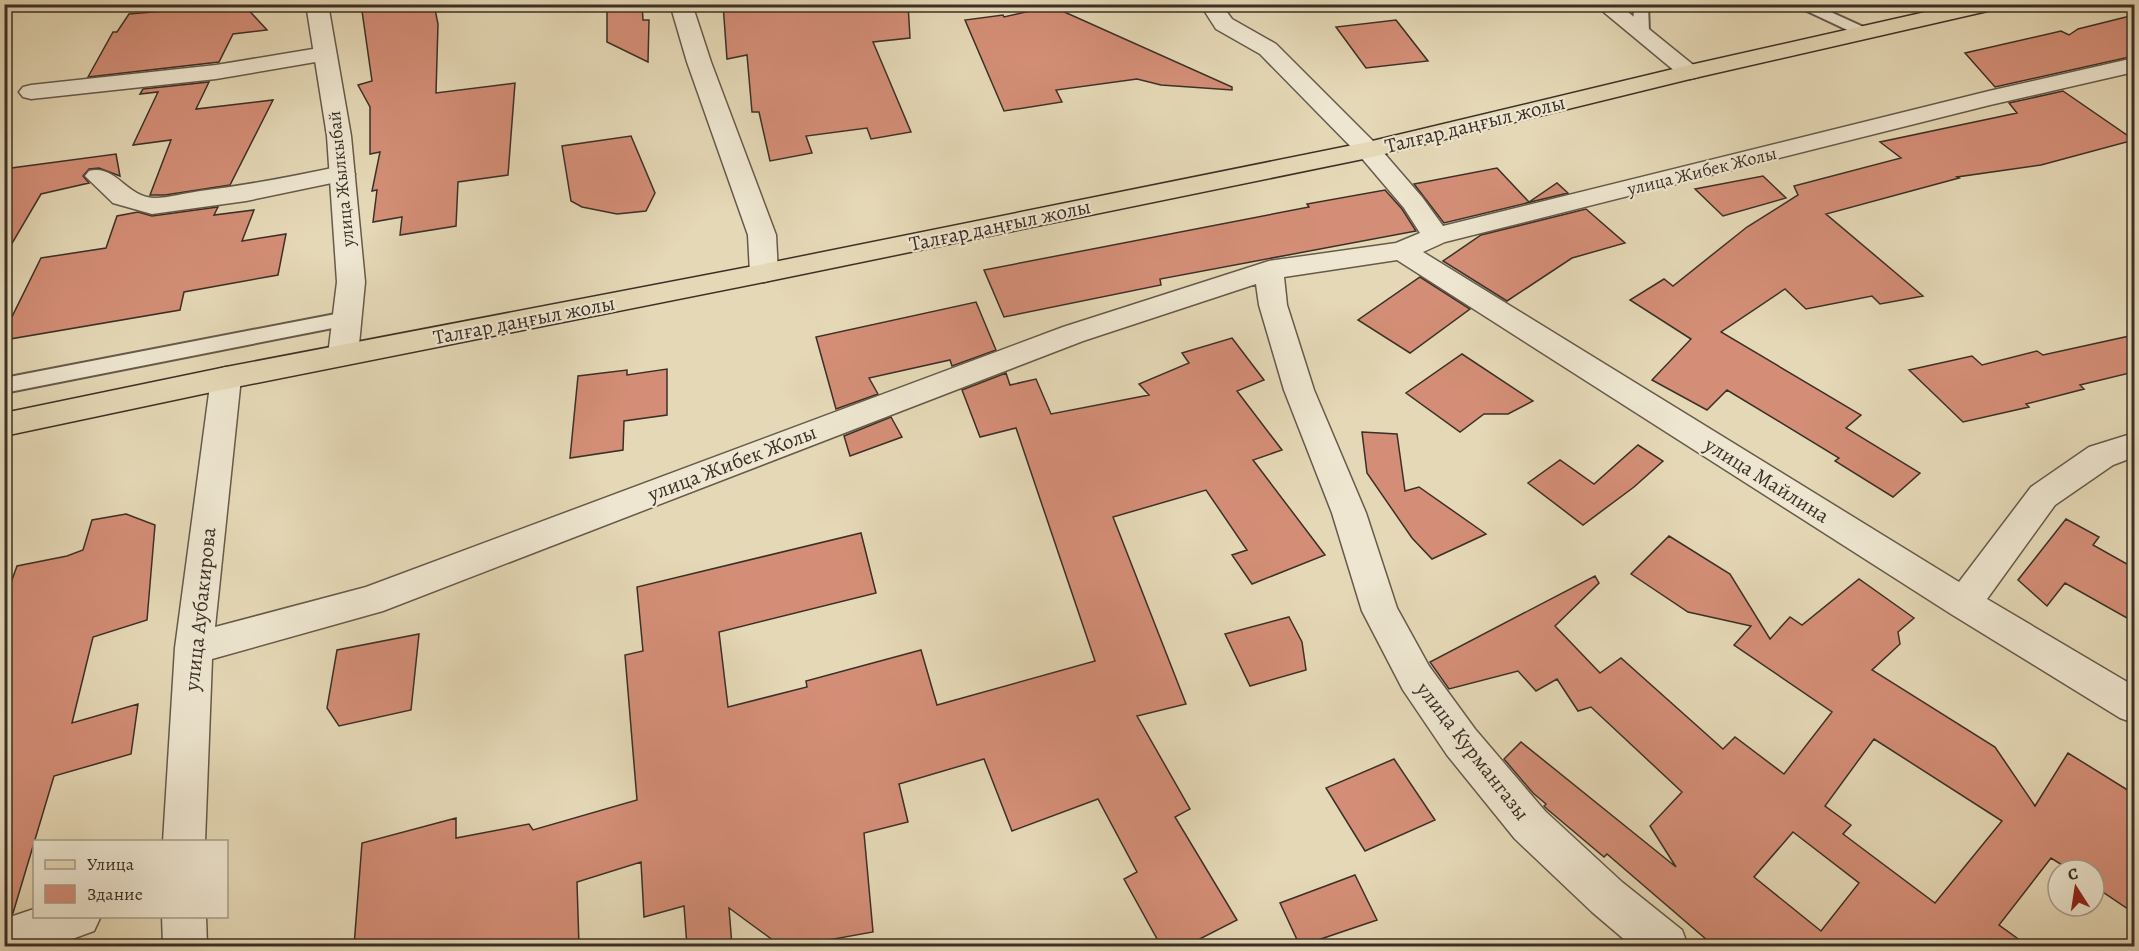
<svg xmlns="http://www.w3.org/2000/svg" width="2139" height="951" font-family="Alegreya,serif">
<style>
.building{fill:#d48e77;stroke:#3b3027;stroke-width:1.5;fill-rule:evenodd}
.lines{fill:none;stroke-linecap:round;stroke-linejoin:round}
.service-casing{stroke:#665a4b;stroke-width:4}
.minor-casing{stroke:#665a4b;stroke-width:3}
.tertiary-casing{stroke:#665a4b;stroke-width:3}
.primary-casing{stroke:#3b3027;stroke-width:3}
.service{fill:#eee6d0;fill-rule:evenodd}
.minor{fill:#eee6d0;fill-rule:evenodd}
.tertiary{fill:#eee6d0;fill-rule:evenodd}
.primary{fill:#e5d8b6;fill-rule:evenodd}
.labels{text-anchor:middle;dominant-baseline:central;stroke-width:4.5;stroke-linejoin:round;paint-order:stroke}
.far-street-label{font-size:18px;fill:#3b3027;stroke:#eee6d0}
.street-label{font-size:21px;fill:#3b3027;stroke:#eee6d0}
</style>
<rect width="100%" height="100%" fill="#e5d8b6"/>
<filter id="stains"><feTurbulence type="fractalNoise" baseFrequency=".00333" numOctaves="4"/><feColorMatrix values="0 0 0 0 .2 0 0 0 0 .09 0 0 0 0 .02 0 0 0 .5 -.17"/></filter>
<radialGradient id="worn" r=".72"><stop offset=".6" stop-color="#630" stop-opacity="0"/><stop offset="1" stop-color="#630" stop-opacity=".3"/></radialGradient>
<path class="building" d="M202,4H243L267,30L233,34L219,62L88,77L113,32H117L129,14L200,8Z
M361,4H434L438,24L436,93L515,83L508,175L458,182L456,226L400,235L402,217L373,222L377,190L372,191L380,152L370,154V107L358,85L372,81Z
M607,4H642L643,20H649L648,62L607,42Z
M723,4H908L910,38L873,42L911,132L871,139L867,128L806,136L812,153L770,161L759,112H752L747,55L727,59Z
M1051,6L1232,87V90L1161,85L1137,79L1056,90L1062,102L1004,111L965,20L1003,15L1004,17Z
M2134,15V56L1995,87L1965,53L2061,31L2069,35L2078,29Z
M1396,20L1428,61L1366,68L1336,27Z
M209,82L196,109L273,100L230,185L165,195H150L171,140L133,145L158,92L140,94L143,89Z
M2063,91L2134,140L2041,165L1957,177L1959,178L1826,214L1923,296L1880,304L1872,296L1806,309L1785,289L1721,332L1861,415L1846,428L1920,473L1893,497L1835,461L1839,458L1727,390L1707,410L1652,380L1691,339L1630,300L1664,279L1673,286L1747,227L1798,195L1794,186L1901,158L1880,142L2017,113L2009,103Z
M631,136L655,193L646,211L617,214L582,207L571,201L562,146Z
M116,154L120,176L99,168L89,169L83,176L89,183L41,194L4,257V169Z
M1497,168L1529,202L1557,183L1568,193L1444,223L1414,184Z
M1763,176L1786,198L1723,216L1695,189Z
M1385,190L1402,209L1416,231L1160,279L1161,285L1004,317L984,270L1309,207L1307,204Z
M218,207L214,215L254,210L242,241L286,234L278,275L184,292L180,310L4,340V333L41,258L106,248L117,216L138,212L152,216Z
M1586,209L1625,243L1572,258L1507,301L1443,261L1481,235Z
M1420,277L1470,309L1410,353L1358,320Z
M976,302L996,350L952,366L950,360L869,378L878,394L836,409L816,337Z
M2134,335V372L2080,385L2084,389L2026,404L2029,407L1963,422L1909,370L1972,356L1982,365L2037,351L2043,355Z
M1232,338L1264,380L1237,391L1282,450L1253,460L1325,555L1252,584L1232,555L1247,550L1206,490L1113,517L1186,704L1137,716L1190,809L1175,817L1237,920L1186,946H1161L1124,879L1137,872L1098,799L1012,831L984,759L899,784L908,822L864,833L873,932L795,946H781L729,908L732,946H687L684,906L644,917L641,862L577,882L579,946H354L362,843L456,818V838L529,824L533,830L637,800L625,655L643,651L637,587L861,533L876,593L719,632L728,707L807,687L806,681L921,650L937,705L1095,661L1016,428L980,437L962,390L1006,373L1010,385L1036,379L1051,414L1149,395L1139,384L1189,363L1182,353Z
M1462,354L1533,401L1508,414H1484L1460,432L1406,393Z
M667,369V415L624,421L623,450L570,458L578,376L627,370V375Z
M891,417L902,437L850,456L844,436Z
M1362,432L1397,434L1405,491L1419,487L1486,534L1432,559L1412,538L1367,473Z
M1638,445L1663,461L1634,487L1583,525L1528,483L1560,460L1594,484Z
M126,514L155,525L147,620L93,637L72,723L138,704L131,754L54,776L13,913L4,915V602L17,566L67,556L83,550L92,520Z
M2066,519L2099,537L2093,545L2134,568V622L2065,583L2047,606L2018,580Z
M1669,536L1730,574L1770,639L1790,617L1802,625L1859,579L1914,618L1898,632L1900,644L1872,670L1995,747L2035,806L2068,753L2134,794V913L2094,886V870H2070L2051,858L1999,925L2028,946H1714L1607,854L1604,857L1547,809L1544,806L1546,804L1533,793L1504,759L1521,742L1676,867L1650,826L1682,792L1591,707L1578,711L1557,679L1536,691L1518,671L1449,689L1430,662L1595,576L1599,583L1555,626L1600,673L1621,658L1723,749L1735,737L1784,774L1832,712L1734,645L1751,626L1688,612L1631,574ZM1874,739L2002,821L1935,903L1843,834L1851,825L1825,806ZM1793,832L1859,883L1821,931L1754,877Z
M1289,617L1302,642L1306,670L1250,686L1225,634Z
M419,634L411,710L339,726L327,708L337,650Z
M1394,759L1435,820L1365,851L1326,788Z
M1355,875L1377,920L1300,946L1280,903Z"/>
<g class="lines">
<defs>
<path id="service" d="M1634,4H1648L1649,33L1646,36H1636L1633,33Z
M1792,4H1813L1868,29L1871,32L1863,37L1858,35Z
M346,312L353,314L356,319L353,324L4,393V378Z"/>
<path id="minor" d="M670,4H692L711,62L776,235L778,273L774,279L764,282L754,279L750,273L748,235L687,62Z
M1200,4H1221L1232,19L1276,44L1377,145L1422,197L1443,226L1989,91L2134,58V72L1990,105L1445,242L1423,252L1959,582L2031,487L2089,447L2134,433V457L2113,465L2055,505L1987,599L2134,686V723L2120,718L1951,614L1397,260L1284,277L1287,305L1314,390L1366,513L1397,608L1429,666L1475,729L1545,811L1622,882L1682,930L1688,946H1632L1592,912L1515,839L1447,755L1403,690L1362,611L1332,513L1284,390L1259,305L1256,284L1083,341L383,611L212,659L205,842H163L175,648L211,378L215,370L226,367L237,370L241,378L215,627L366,587L1063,327L1269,261L1396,243L1420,233L1404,208L1359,155L1260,54L1216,29Z
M1594,4H1618L1702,72L1698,77L1690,79L1682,77Z
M325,47L333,49L336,54L333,59L216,79L31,99L23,97L19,92L23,87L31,85L216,65Z
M342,166L351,169L355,174L351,179L246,201L152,214L113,203L85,176L89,171C116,164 126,197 154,198C169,198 185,193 200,191C248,185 295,176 342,166Z
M34,909V916H101L94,931L53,946H4V919Z
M162,916H206L207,946H163Z"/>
<path id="tertiary" d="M306,4H328L351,136L365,282L358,355L354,362L343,365L332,362L328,355L337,282L327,136Z"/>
<path id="primary" d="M1961,4H2002L2000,9L1992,10L1690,79L1368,158L764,282L226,389L4,436V413L226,367L764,264L1368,142L1690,65Z"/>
</defs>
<use href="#service" class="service-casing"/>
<use href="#minor" class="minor-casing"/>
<use href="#tertiary" class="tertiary-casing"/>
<use href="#primary" class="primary-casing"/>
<use href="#service" class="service"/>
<use href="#minor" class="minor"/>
<use href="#tertiary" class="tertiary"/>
<use href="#primary" class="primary"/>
</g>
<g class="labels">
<g class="far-street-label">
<text transform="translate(1702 171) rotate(-14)">улица Жибек Жолы</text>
<text transform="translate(341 179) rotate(-96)">улица Жылкыбай</text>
</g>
<g class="street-label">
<text transform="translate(1475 124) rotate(-14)">Талғар даңғыл жолы</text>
<text transform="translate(1000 225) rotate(-12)">Талғар даңғыл жолы</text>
<text transform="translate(524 320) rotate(-11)">Талғар даңғыл жолы</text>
<text transform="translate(732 463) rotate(-21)">улица Жибек Жолы</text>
<text transform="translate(1767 480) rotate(32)">улица Майлина</text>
<text transform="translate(200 609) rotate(-84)">улица Аубакирова</text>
<text transform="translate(1473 751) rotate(52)">улица Курмангазы</text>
</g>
</g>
<rect width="2139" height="951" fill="none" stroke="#e5d8b6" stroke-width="24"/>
<rect x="6" y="6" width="2127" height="939" fill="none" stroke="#3b3027" stroke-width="3"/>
<rect x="12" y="12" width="2115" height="927" fill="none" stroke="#3b3027" stroke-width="1.5"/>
<rect x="33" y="840" width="195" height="78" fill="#eee6d0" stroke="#a69d8c" stroke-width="1.5"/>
<rect x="45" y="860" width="30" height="9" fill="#e5d8b6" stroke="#a69d8c" stroke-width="1.5"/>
<text x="87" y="870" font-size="18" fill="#3b3027">Улица</text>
<rect x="45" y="885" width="30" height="18" fill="#d48e77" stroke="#a69d8c" stroke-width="1.5"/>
<text x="87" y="900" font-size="18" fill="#3b3027">Здание</text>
<g transform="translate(2076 888) rotate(348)"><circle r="28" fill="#eee6d0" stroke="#a69d8c" stroke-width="1.5"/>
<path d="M0-4.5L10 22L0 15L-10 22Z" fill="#8f2418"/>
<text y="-9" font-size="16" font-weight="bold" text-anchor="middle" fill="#3b3027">С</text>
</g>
<rect width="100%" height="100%" filter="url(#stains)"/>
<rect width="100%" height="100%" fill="url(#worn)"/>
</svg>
